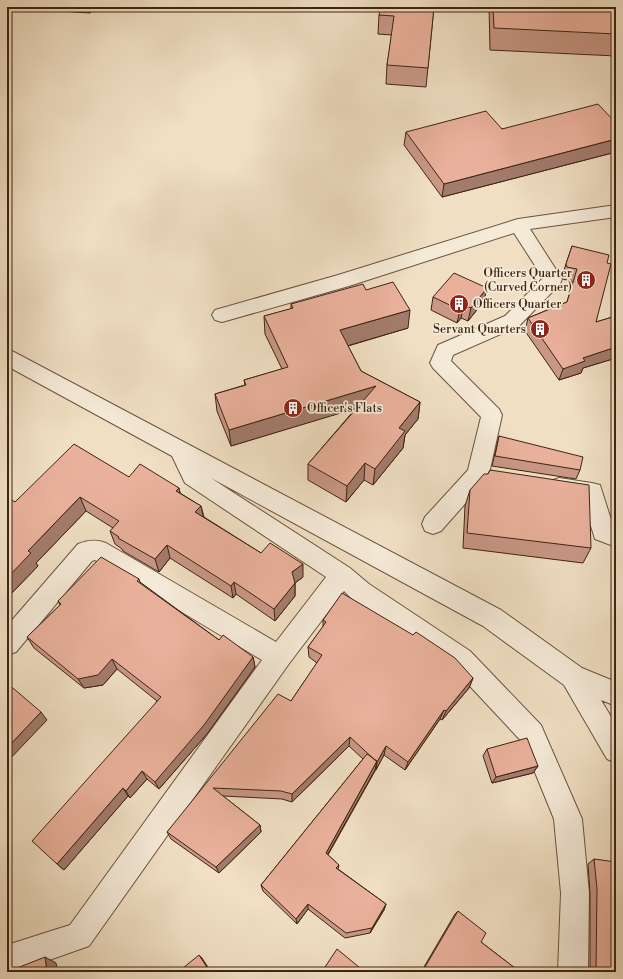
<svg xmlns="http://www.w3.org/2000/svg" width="623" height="979" font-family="'Libre Bodoni',serif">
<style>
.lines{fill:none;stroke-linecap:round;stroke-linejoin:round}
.minor-casing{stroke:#6a533e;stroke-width:2}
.minor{fill:#f5ead8;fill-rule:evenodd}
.wall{fill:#c89785;stroke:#3e2412}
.shaded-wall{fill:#a37b6c;stroke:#3e2412}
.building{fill:#e9b09b;stroke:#3e2412}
.labels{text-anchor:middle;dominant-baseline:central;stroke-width:3.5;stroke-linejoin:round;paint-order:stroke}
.poi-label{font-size:12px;fill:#3e2412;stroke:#f5ead8;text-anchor:end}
</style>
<rect width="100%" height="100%" fill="#f0dfc3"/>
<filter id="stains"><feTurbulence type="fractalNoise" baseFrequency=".005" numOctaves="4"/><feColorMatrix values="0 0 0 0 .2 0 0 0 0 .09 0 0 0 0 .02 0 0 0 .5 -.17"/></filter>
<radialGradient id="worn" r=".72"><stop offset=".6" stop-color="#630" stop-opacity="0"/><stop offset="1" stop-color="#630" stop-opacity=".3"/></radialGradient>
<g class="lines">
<defs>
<path id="minor" d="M616,205V217L530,229L562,279L560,284L519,326L453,355L451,361L499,409L502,415L489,474L486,480L441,531L433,534L425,531L422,524L425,517L468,470L481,417L433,368L430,363L438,345L505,316L543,278L514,233L349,286L222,322L215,320L212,315L215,310L338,275L518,219Z
M7,349L14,352L501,610L582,668L616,682V706L601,700L616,725V763L607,759L564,685L483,626L211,478L350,568L369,584L470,651L541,725L582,819L589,893L588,972H558L561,893L554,819L523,743L452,667L353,600L344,591L288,665L89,946L15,972H7V945L70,925L262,660L95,560L92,561L16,652L7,655V626L78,544C88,540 96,539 106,543L276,642L326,577L185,483L172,456L7,366Z
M559,478L592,483L600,485L613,526L616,527V547L595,539L583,500L551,493L548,487L551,481Z"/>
</defs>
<use href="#minor" class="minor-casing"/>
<use href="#minor" class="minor"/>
</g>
<path class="wall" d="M60,7H93L90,13L61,11Z
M159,7H193L192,9Z
M434,7L426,87L386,84L387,65L392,35L378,34L379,15Z
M489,7H616V56L490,50Z
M616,123V152L442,197L404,145L406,132L502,129Z
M572,246L607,263L596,322L616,316V358L583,368L581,373L559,380L525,331L528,318L567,302L573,282L563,279L562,276Z
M366,290L408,328L348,346L361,371L420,402L418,419L405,435L403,448L373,485L364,480L346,502L308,480V464L356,408L231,446L217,411L215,394L245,385L244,380L282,369L265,334L264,316L291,309V304Z
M433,297L484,301L468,321L461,318L457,323L431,310Z
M499,436L580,470L576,479L492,466Z
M490,470L591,548L583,563L463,548L465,506L470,490L488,474Z
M129,477L179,488L180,493L201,506L204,517L261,553L303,577L295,583V596L275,621L236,594L233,598L170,558L159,572L123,551L122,549L115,544L110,531L113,528L86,511L36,563L38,566L7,598L15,502Z
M139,579L140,582L219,640L253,657L255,667L207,734L159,789L147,779L130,798L128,796L64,870L57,864L157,701L117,669L103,685L84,688L34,648L27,637L60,605L58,601Z
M323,620L413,635L473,678L469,688L442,720L440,719L405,770L384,755L328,855L339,865L338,869L386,904L384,910L370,933L345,938L308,909L297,924L263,891L261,885L363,759L349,746L292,802L282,799L223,796L260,825L261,832L219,873L171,839L167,832L291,701L317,663L309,657L308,647L323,627Z
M487,749L538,766L533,773L492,783L483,756Z
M594,859L616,972H583L586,971H590V893L588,864Z
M458,911L481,942L520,972H421L455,914Z"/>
<path class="shaded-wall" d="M89,7H93L90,13Z
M616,139V152L442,197L444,184Z
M487,288L484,301L468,321L471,308Z
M464,305L461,318L457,323L460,310Z
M410,310L408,328L340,348V330Z
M616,347V358L583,368L581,373L559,380L563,369L583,358Z
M376,386L374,403L231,446L229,430Z
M420,402L418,419L405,435L403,448L373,485L375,469L399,428Z
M365,463L364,480L346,502L347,486Z
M179,488L182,502L176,491Z
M80,497L86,511L36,563L38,566L7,598V578L28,551Z
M201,506L204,520L195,512Z
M167,545L170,558L159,572L155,559Z
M303,564V577L292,585V572Z
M234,582L236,594L233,598L231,586Z
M295,583V596L275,621L274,609Z
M253,657L255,667L207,734L159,789L155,782Z
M112,659L117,669L103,685L84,688L78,679Z
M473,678L469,688L442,720L446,711Z
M444,710L440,719L405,770L408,762Z
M41,712L47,720L7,762V748Z
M350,737L349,746L292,802V794Z
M386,746L384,755L376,770L377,762Z
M377,761L375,770L325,859L326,853Z
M538,766L533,773L492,783L496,777Z
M142,771L147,779L130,798L126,791Z
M123,788L128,796L64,870L57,864Z
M260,825L261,832L219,873L216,867Z
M308,904V909L297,924L296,919Z
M386,904L384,910L370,933L372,928Z
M199,955L202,958L211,972H210Z
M45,957L56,963L58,972H47Z"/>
<path class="building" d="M381,7H434L428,68L387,65L394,16L379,15Z
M493,7H616V34L494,28Z
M598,104L616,123V139L444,184L406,132L486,111L502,129Z
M572,246L609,255L607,263L611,264L596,322L616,316V347L583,358L585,361L563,369L528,318L567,302L577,269L567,267L566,264Z
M454,273L487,288L471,308L464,305L460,310L433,297Z
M393,282L410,310L340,330L361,371L420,402L399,428L405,431L375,469L365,463L347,486L308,464L376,386L229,430L215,394L246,385L244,380L288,367L264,316L293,308L291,304L363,284L366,290Z
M499,436L583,457L580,470L495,456Z
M74,444L129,477L140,464L179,488L176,491L201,506L195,512L261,553L270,543L303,564L292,572L295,583L274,609L234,582L231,586L167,545L155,559L118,538L119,537L110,531L119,521L80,497L28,551L31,553L7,578V497L15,502Z
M490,470L589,485L591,548L467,533L470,490L484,474H488Z
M101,557L139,579L137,581L219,640L223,635L253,657L204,725L155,782L142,771L126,791L123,788L57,864L32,841L161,697L112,659L98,675L78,679L27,637L61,604L58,601Z
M342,593L413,635L416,632L455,658L473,678L446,711L444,710L408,762L386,746L377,762L350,737L292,794L281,791L213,788L260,825L216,867L167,832L278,694L291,701L322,655L308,647L326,622L323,620Z
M7,683L41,712L7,748Z
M527,738L538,766L496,777L487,749Z
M367,754L377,761L326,853L339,865L336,868L386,904L372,928L346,933L308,904L296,919L261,885Z
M594,859L616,862V972H586V971H595L596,970L597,889Z
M458,911L486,933L481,942L520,972H422Z
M337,949L365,972H325L323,970Z
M199,955L210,972H178Z
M45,957L47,972H7Z"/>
<defs>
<symbol id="building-disc" viewBox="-11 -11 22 22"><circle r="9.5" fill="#8f2418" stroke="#f5ead8"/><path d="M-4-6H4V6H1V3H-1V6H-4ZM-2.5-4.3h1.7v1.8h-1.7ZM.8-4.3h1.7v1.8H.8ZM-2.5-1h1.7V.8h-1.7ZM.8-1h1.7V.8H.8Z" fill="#fff"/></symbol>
</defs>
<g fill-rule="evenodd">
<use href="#building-disc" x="575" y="269" width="22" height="22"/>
<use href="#building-disc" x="448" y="293" width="22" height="22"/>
<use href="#building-disc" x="529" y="318" width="22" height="22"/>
<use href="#building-disc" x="282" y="397" width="22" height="22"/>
</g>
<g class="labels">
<g class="poi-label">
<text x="572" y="273">Officers Quarter<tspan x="572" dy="14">(Curved Corner)</tspan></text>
<text x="473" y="304" text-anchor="start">Officers Quarter</text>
<text x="526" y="329">Servant Quarters</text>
<text x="307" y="408" text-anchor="start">Officer's Flats</text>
</g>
</g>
<rect width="623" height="979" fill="none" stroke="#f0dfc3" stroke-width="24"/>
<rect x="8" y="8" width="607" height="963" fill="none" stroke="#3e2412" stroke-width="2"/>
<rect x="12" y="12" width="599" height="955" fill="none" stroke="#3e2412"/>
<rect width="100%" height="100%" filter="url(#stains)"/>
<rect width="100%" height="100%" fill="url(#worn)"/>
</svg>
